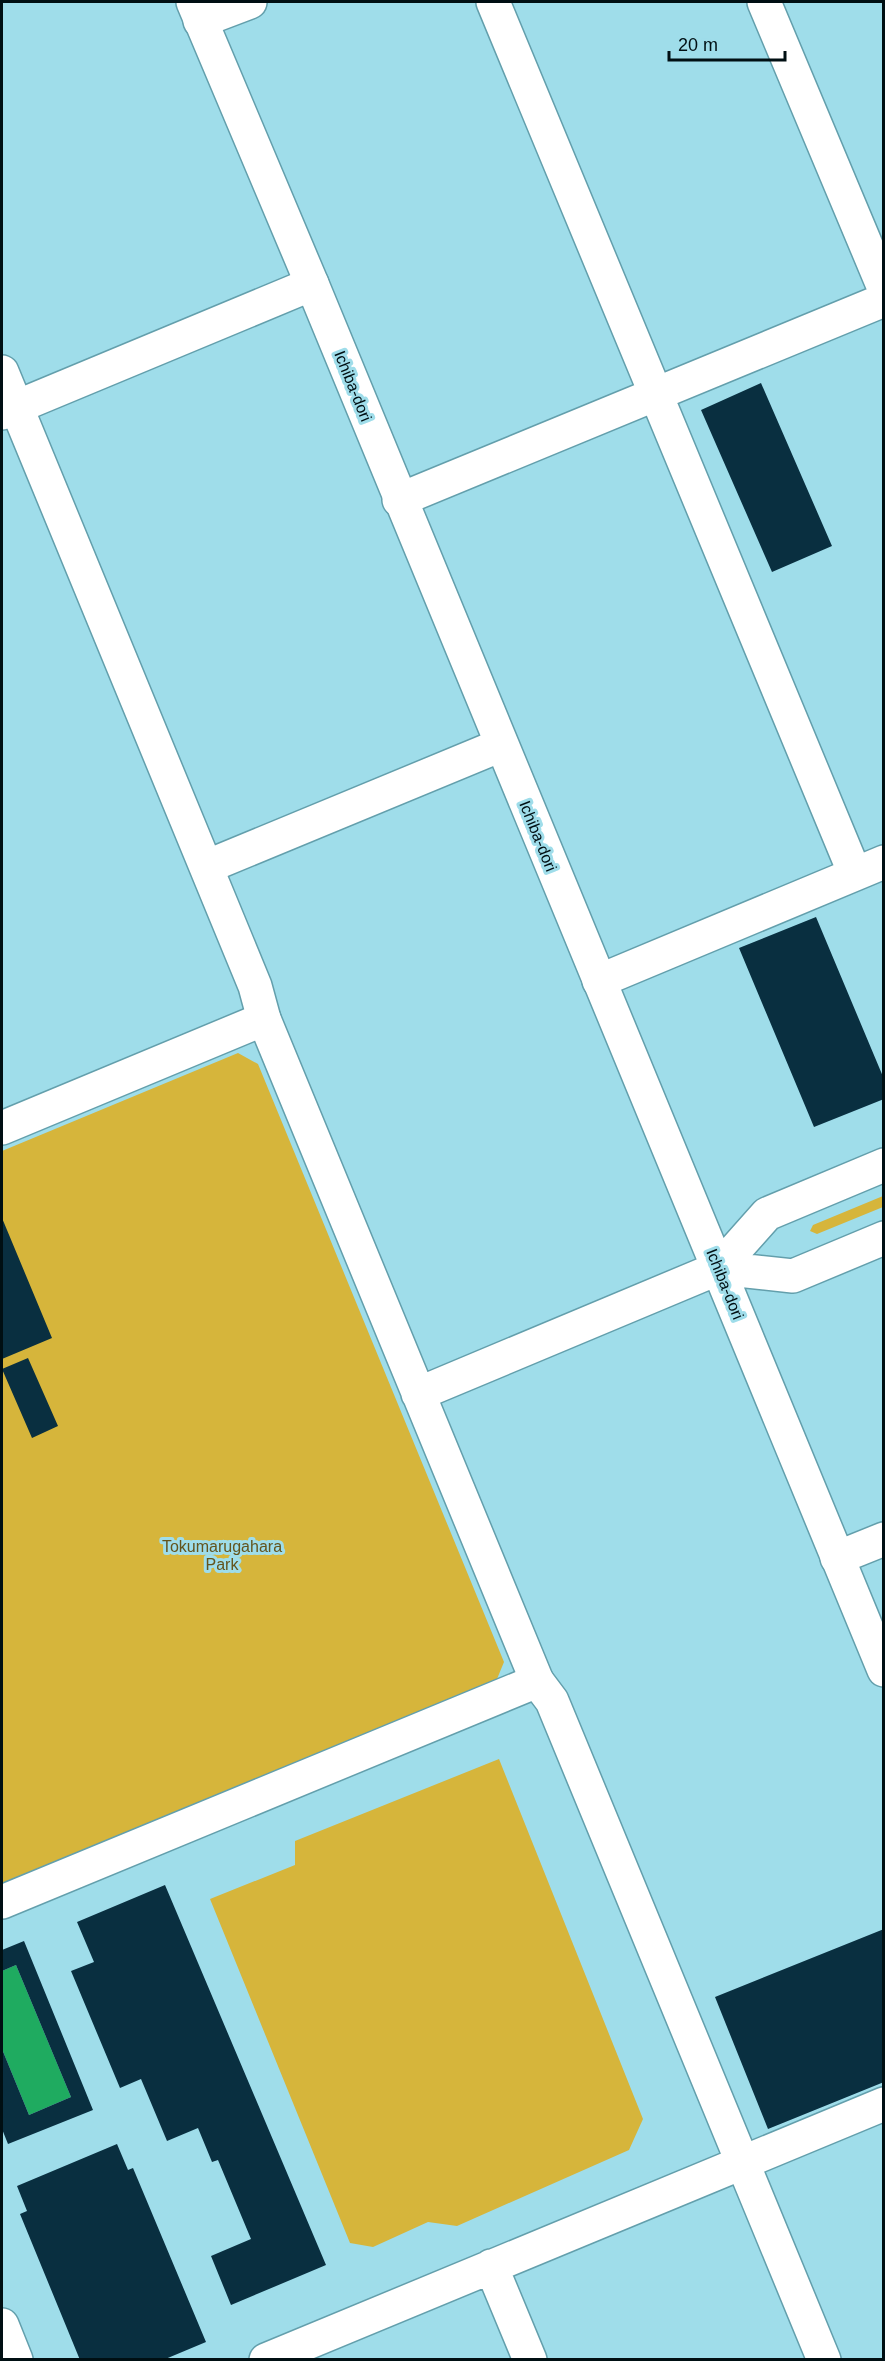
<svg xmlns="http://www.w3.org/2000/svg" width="885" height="2361" font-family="Helvetica,sans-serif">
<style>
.green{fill:#d6b53b}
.water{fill:#1fab60}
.building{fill:#092f40}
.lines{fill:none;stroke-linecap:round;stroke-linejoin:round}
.minor-casing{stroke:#639fac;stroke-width:36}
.tertiary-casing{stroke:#639fac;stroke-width:36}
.minor{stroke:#fff;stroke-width:33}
.tertiary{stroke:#fff;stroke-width:33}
.labels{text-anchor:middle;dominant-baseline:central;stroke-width:6;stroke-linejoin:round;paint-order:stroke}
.street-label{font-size:16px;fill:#000f13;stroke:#9fddea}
.park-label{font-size:16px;fill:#63541d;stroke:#9fddea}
</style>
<rect width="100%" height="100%" fill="#9fddea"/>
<path class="green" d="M238,1053L258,1064L504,1662L497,1679L2,1885V1151Z
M883,1196V1207L817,1234L810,1231L813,1225Z
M499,1759L643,2119L629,2150L457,2226L428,2222L373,2247L350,2243L210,1899L295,1865V1841Z"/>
<path class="water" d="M16,1965L71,2097L29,2115L2,2049V1971Z"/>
<path class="building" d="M761,383L832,546L772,572L701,410Z
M816,917L884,1079V1099L814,1127L739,948Z
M2,1218L52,1338L2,1359Z
M28,1358L58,1426L32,1438L2,1369Z
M165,1885L326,2265L231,2305L211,2256L251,2239L218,2160L212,2162L198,2128L167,2141L141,2079L120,2088L71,1971L94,1962L77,1922Z
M884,1929V2082L768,2129L715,1997Z
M24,1941L93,2110L8,2144L2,2129V2049L29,2115L71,2097L16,1965L2,1971V1950Z
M117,2144L128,2170L133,2168L206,2342L163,2360H80L20,2214L27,2211L17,2186Z"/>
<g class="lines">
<defs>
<path id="minor" d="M493,2L855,874
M764,2L884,288
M200,21L250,2
M2,372L255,986L264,1019
M2,413L312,284
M399,500L884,300
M206,867L501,745
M599,981L884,862
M837,1558L884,1539
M2,1902L537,1681L552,1701L824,2360
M491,2266L530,2360
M2,2325L16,2360
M266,2360L884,2104"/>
<path id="tertiary" d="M193,2L312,284L884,1670
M2,1128L264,1019L537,1681
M719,1268L793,1276L884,1238
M418,1394L719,1268L767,1214L884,1165"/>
</defs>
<use href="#minor" class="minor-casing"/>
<use href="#tertiary" class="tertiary-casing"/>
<use href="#minor" class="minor"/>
<use href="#tertiary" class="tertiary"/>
</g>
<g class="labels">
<g class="street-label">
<text transform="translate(353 386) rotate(68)">Ichiba-dori</text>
<text transform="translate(538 836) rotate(68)">Ichiba-dori</text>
<text transform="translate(725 1284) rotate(68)">Ichiba-dori</text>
</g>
<g class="park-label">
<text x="222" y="1546">Tokumarugahara<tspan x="222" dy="18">Park</tspan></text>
</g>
</g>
<rect width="885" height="2361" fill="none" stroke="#000f13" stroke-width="6"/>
<path d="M669 51v9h116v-9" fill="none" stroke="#000f13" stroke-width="3"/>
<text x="678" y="51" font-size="18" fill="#000f13" stroke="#9fddea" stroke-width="4.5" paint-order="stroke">20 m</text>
</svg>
